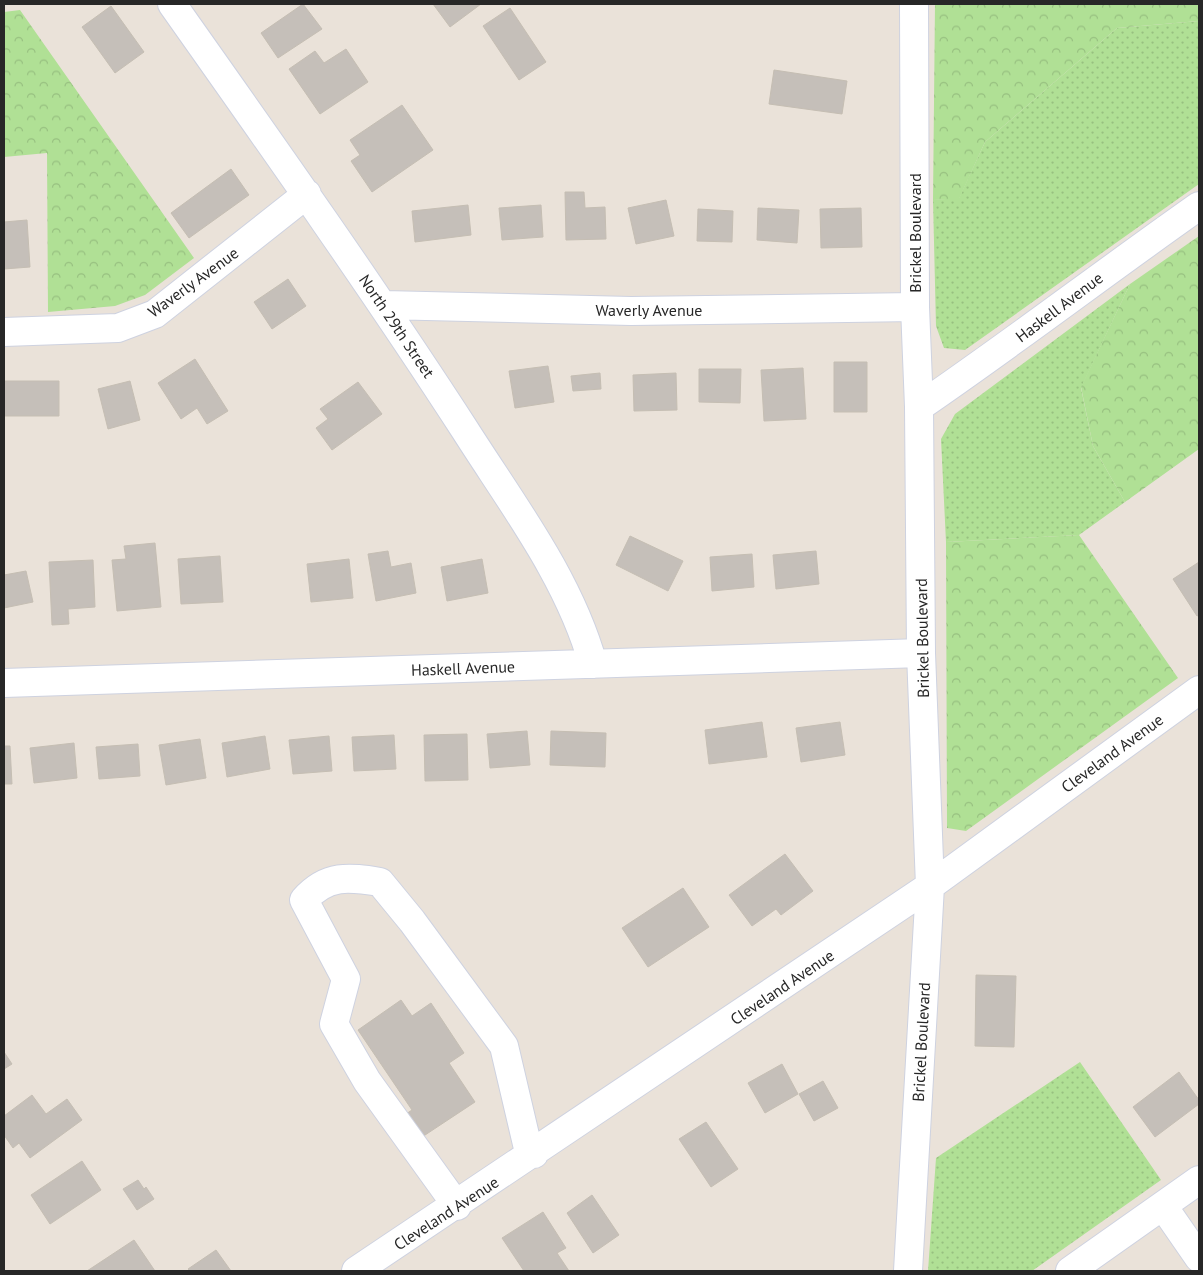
<svg xmlns="http://www.w3.org/2000/svg" width="1203" height="1275" font-family="'PT Sans',sans-serif">
<style>
.grass{fill:url(#grass-dots)}
.forest{fill:url(#forest-crowns)}
.building{fill:#c5bfb9;stroke:#c5beb3}
.lines{fill:none;stroke-linecap:round;stroke-linejoin:round}
.minor-casing{stroke:#ced2e0;stroke-width:30}
.minor{stroke:#fff;stroke-width:28}
.labels{text-anchor:middle;dominant-baseline:central;stroke-width:5;stroke-linejoin:round;paint-order:stroke}
.street-label{font-size:16px;fill:#272727;stroke:#fff}
</style>
<defs>
<pattern id="grass-dots" width="8" height="8" patternUnits="userSpaceOnUse" patternTransform="scale(1.25)"><rect width="8" height="8" fill="#b0e095"/><path d="M2 2h.1M6 6h.1" fill="none" stroke="#97c080" stroke-width="1.8" stroke-linecap="round"/></pattern>
<pattern id="forest-crowns" width="20" height="18" patternUnits="userSpaceOnUse" patternTransform="scale(1.25)"><rect width="20" height="18" fill="#b0e095"/><path d="M2 6a3 3 0 1 1 6 0M12 15a3 3 0 1 1 6 0" fill="none" stroke="#97c080"/></pattern>
</defs>
<rect width="100%" height="100%" fill="#eae2d9"/>
<path class="grass" d="M1199,21V184L965,350L944,348L936,326L933,200L959,198L985,142L1117,28Z
M1130,284L1081,388L1093,446L1125,502L1079,535L946,542L941,439L955,414Z
M1080,1062L1161,1180L1032,1271H928L936,1158Z"/>
<path class="forest" d="M935,4H1199V21L1117,28L985,142L959,199L933,200Z
M20,10L194,258L145,295L115,306L48,312L47,153L4,157V12Z
M1199,236V449L1125,502L1093,446L1081,387L1130,284Z
M1079,535L1178,678L966,831L947,828L946,542Z"/>
<path class="building" d="M303,4L322,29L278,58L261,33Z
M433,4H481L450,27Z
M111,6L144,52L115,73L82,27Z
M510,8L546,62L519,80L483,26Z
M346,49L368,82L320,114L289,69L315,51L324,63Z
M774,70L847,81L842,114L769,104Z
M402,105L433,150L372,192L351,161L360,155L350,140Z
M231,169L249,195L189,238L171,213Z
M565,192H584L585,208L605,207L606,239L566,240Z
M666,200L674,236L636,244L628,208Z
M468,205L471,235L415,242L412,211Z
M541,205L543,237L502,240L499,208Z
M758,208L799,210L797,243L757,240Z
M861,208L862,247L821,248L820,209Z
M698,209L733,211L732,242L697,241Z
M27,220L30,267L4,269V222Z
M288,279L306,306L272,329L254,302Z
M195,359L228,411L207,424L197,408L181,419L158,383Z
M834,362H867V412H834Z
M548,366L554,402L515,408L509,371Z
M803,368L806,419L764,421L761,370Z
M699,369H741L740,403L699,402Z
M600,373L601,389L573,391L571,376Z
M676,373L677,410L634,411L633,375Z
M4,381H59V416H4Z
M130,381L140,420L108,429L98,389Z
M358,382L382,414L332,450L316,428L328,419L320,409Z
M630,536L683,561L668,591L616,565Z
M155,543L161,607L117,611L112,560L126,559L124,546Z
M388,551L391,567L411,563L416,593L376,601L368,554Z
M816,551L819,584L776,589L773,555Z
M752,554L754,587L712,591L710,557Z
M220,556L223,602L181,604L178,559Z
M349,559L353,598L311,602L307,564Z
M482,559L488,593L447,601L441,567Z
M93,560L95,607L68,609L69,624L52,625L49,562Z
M1199,562V615L1197,616L1173,579Z
M26,571L33,602L4,608V575Z
M762,722L767,757L709,764L705,730Z
M840,722L845,755L801,762L796,728Z
M527,731L530,765L490,768L487,734Z
M551,731L606,733L605,767L550,765Z
M467,734L468,780L425,781L424,735Z
M394,735L396,769L354,771L352,737Z
M265,736L270,769L227,777L222,743Z
M329,736L332,771L293,774L289,740Z
M200,739L206,778L166,785L159,745Z
M74,743L77,778L34,783L30,748Z
M138,744L140,776L99,779L96,747Z
M4,746H10L12,784H4Z
M785,854L813,891L781,915L776,909L752,926L729,895Z
M683,888L709,927L648,967L622,928Z
M976,975L1016,976L1014,1047L975,1046Z
M401,1000L412,1016L431,1003L464,1053L449,1063L475,1102L416,1141L400,1118L412,1110L358,1030Z
M4,1052L12,1064L4,1069Z
M782,1064L798,1094L765,1113L748,1083Z
M1179,1072L1199,1100V1104L1155,1137L1133,1107Z
M823,1081L838,1108L814,1121L799,1094Z
M32,1095L46,1114L67,1099L82,1120L30,1158L19,1143L13,1148L4,1135V1116Z
M706,1122L738,1169L711,1187L679,1139Z
M82,1161L101,1190L50,1224L31,1195Z
M138,1180L144,1189L146,1187L154,1199L137,1210L123,1189Z
M592,1195L619,1235L593,1253L567,1213Z
M543,1212L566,1248L557,1253L569,1271H524L502,1238Z
M134,1240L155,1271H87Z
M216,1250L231,1271H190L188,1269Z"/>
<g class="lines">
<defs>
<path id="minor" d="M172,4C271,144 371,285 465,430C512,504 569,578 593,664
M384,305L631,311L915,307
M4,332L118,328L155,314L307,194
M919,407C1014,342 1105,272 1199,206
M4,683L921,653
M457,1206L367,1081L334,1024L346,979L304,900C327,874 349,877 380,882L412,921L504,1046L527,1144L534,1154
M1163,1206L1199,1258
M356,1271L930,886L1199,690
M908,1271L930,886L921,653L919,407L915,307L914,4
M1070,1271L1199,1180"/>
</defs>
<use href="#minor" class="minor-casing"/>
<use href="#minor" class="minor"/>
</g>
<g class="labels">
<g class="street-label">
<text transform="translate(915 233) rotate(-90)">Brickel Boulevard</text>
<text transform="translate(193 282) rotate(-36)">Waverly Avenue</text>
<text transform="translate(1059 307) rotate(-37)">Haskell Avenue</text>
<text x="649" y="310">Waverly Avenue</text>
<text transform="translate(397 326) rotate(56)">North 29th Street</text>
<text transform="translate(922 638) rotate(-91)">Brickel Boulevard</text>
<text transform="translate(463 668) rotate(-2)">Haskell Avenue</text>
<text transform="translate(1112 753) rotate(-36)">Cleveland Avenue</text>
<text transform="translate(782 987) rotate(-34)">Cleveland Avenue</text>
<text transform="translate(921 1042) rotate(-87)">Brickel Boulevard</text>
<text transform="translate(446 1213) rotate(-33)">Cleveland Avenue</text>
</g>
</g>
<rect width="1203" height="1275" fill="none" stroke="#272727" stroke-width="10"/>
</svg>
